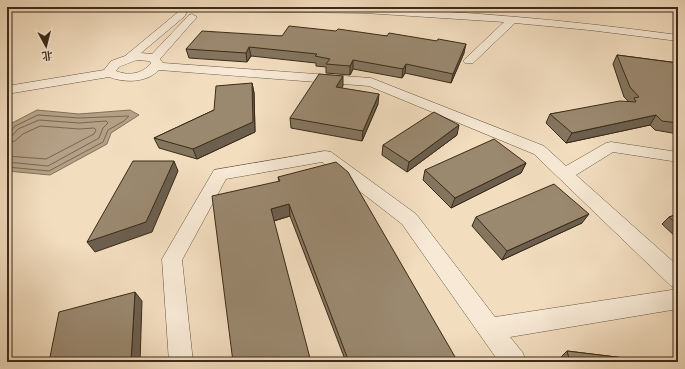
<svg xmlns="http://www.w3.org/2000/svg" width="685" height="369" font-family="'EB Garamond','Noto Serif SC',serif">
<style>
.water{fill:#b4a086;stroke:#84715a}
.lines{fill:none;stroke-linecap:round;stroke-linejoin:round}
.shore{stroke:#78664f;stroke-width:1}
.minor-casing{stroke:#695842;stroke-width:1}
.tertiary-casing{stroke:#695842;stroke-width:2}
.minor{fill:#f7e9d5;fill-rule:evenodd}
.tertiary{fill:#f7e9d5;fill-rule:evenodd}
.wall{fill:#84755f;stroke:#3b2b18}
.shaded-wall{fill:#6c5f4e;stroke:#3b2b18}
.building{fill:#9a886f;stroke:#3b2b18}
</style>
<rect width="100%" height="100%" fill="#f2ddbf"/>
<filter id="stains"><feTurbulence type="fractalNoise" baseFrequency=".005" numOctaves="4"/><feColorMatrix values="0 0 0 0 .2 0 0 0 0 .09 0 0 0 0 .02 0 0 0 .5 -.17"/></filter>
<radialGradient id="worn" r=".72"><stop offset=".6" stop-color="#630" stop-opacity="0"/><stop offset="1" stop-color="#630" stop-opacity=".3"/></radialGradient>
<path class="water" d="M37,110L79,114L130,110L139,115L111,133L107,144L50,175L7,171V130L12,123Z"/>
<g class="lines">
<path class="shore" d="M7,132L11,131L15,126L38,115L79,118L129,116L124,121L108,130L103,142L49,171L7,167
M7,137L12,136L18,129L39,120L79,123L106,121L108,123L103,128L99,138L48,166L7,162
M7,143L15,141L23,134L40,126L79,129L94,128L96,130L94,134L46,159L7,156"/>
<defs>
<path id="minor" d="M146,7C219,7 292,5 364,8C469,11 574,21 678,35V41L589,30L515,23L473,63H465L463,61L465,59L504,22L365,13L187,11L185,16L141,53L152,54L189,15L192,14L197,17L160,59L163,63L371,78L544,146L566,166L606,143L611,142L678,152V162L613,152L576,175L678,266V288L671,286L534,154L369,86L159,70C146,83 125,83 109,77L7,94V86L104,70L111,61L125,56L177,13L178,10H151ZM137,60L149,61L151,63C143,74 128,76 116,71L119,67Z
M325,151L331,152L416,214L495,317L678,289V309L510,337L523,353L526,362H499L402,224L322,162L226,179L182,260L193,362H169L162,259L214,170Z"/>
<path id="tertiary" d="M312,7H324L322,11H314Z"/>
</defs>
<use href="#minor" class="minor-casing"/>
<use href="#tertiary" class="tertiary-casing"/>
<use href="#minor" class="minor"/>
<use href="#tertiary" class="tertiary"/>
</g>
<path class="wall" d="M282,36H387L464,53L451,83L405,73L402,78L353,69L350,75L326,73V67L316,66V63L251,56L247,62L189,58L186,49Z
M617,55L678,63V134L655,130L650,125L566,143L546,123L550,114L629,102L624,97L613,64Z
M252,83L254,93L255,132L197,159L159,148L154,138L214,110Z
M343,86L341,88L378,104L362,141L291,128L290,118Z
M457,135L407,172L382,155L383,145Z
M526,163L521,173L451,208L423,180L425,170Z
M278,177L458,362H346L290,216L274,221L233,362L279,181Z
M678,214V239L662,224L669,217Z
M476,217L582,223L502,260L472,226Z
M567,351L657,362H559V359Z"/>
<path class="shaded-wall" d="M466,44L464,53L451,83L453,74Z
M249,47L251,56L247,62L246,53Z
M353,60V69L350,75V66Z
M406,64L405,73L402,78L403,69Z
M343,76V86L336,97V87Z
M252,83L254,93L255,132L197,159L193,149Z
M379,94L378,104L362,141L363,131Z
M656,115L650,125L566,143L572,133Z
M459,125L457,135L407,172L409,162Z
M174,161L178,171L152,232L95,252L87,242Z
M526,163L521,173L451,208L455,198Z
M289,204L290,216L273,221L271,209Z
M589,214L582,223L502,260L507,251Z
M135,292L142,301L140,362H131Z"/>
<path class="building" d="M289,26L336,31L338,29L387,36L389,33L437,41L438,39L466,44L453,74L406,64L403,69L353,60L350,66L326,64L330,59L315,56L317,54L249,47L246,53L186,49L202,31L282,36Z
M617,55L678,63V123L662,121L656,115L572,133L550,114L620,101L636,102L634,98L639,97L630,87Z
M319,74L343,76L336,87L379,94L363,131L290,118Z
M252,83L253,122L193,149L154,138L214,110L216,86Z
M434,112L459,125L409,162L383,145Z
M494,139L526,163L455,198L425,170Z
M133,161H174L146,222L87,242Z
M336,162L348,172L458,362H349L289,204L271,209L311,362H233L212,196L280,181L278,177Z
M554,184L589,214L507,251L476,217Z
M678,214V225L669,217Z
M135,292L131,362H49L59,312Z
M567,351L657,362H570Z"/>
<rect width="685" height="369" fill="none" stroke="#f2ddbf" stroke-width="24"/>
<rect x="8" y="8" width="669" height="353" fill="none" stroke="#3b2b18" stroke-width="2"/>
<rect x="12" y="12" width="661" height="345" fill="none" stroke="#3b2b18"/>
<g transform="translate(46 46) rotate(173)" stroke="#f7e9d5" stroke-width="3" paint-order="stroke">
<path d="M0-3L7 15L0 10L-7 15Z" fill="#3b2b18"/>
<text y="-6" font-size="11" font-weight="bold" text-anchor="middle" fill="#3b2b18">北</text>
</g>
<rect width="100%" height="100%" filter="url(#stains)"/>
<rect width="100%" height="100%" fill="url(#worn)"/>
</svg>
